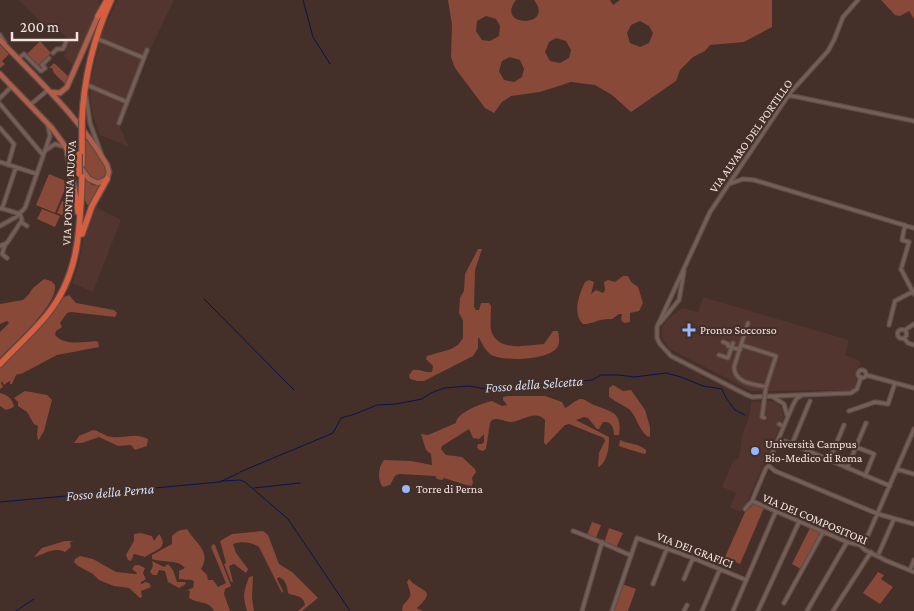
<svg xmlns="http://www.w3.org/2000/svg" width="914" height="611" font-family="'Crimson Pro',serif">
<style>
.built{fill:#52352e}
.green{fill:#884938;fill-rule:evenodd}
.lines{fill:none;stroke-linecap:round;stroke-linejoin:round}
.stream{stroke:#061550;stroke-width:1}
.minor-casing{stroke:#5e4c47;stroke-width:5.5}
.major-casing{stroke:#5e4c47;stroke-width:7}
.highway-casing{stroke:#5e4c47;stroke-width:8}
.minor{stroke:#765e57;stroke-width:3}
.major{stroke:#b05e49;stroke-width:4.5}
.highway{stroke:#d75e3f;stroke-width:5.5}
.minor-bridge-casing{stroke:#5e4c47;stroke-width:5.5;stroke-linecap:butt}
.highway-bridge-casing{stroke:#5e4c47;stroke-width:8;stroke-linecap:butt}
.minor-bridge{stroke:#765e57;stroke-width:3}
.highway-bridge{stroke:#d75e3f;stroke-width:5.5}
.poi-dot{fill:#97b6fd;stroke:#442f29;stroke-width:2}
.labels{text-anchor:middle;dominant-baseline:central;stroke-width:4.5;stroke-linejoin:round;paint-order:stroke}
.street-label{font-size:12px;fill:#f3e4e0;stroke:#442f29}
.poi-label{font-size:12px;fill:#f3e4e0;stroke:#442f29;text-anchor:start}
.water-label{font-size:14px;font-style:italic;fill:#d5def1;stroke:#442f29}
</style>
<rect width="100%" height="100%" fill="#442f29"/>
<path class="built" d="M19,0H100L98,3L100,4L73,65L64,56L69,43L68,39L52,23L48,26H44Z
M117,0H174L150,50L120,127L129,147L100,135L93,116L91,105L90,83L101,35Z
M96,207L121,220L93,292L72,283L79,264L84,234Z
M703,297L849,340L845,355L859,360L861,363L856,372L857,378L855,387L850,390L751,391L670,349L663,340L661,333L663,325L668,319L682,308L698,312Z
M774,401L781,407L784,417L746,505L740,512L730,507L736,493L722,487L733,461L739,458L743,432L750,414L751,402Z"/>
<path class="green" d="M448,0H516C494,28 556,28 534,0H610L613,5L620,0H772V27L744,42L710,45L705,51L693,57L680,70L676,81L631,112L612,95L595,85L571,82L540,92L511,96L502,102L494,113L485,108L455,68L451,57L452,25ZM486,16L496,19L500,26L499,36L490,41L482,40L476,31L477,21ZM640,21L649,26L653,33L649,43L640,47L630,43L627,33L631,25ZM556,38L566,41L571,50L569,58L560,63L550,61L545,52L549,42ZM510,57L520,60L524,69L522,77L514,82L504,80L499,71L502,61Z
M881,0H914V19L909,11L900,16L895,15Z
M40,41L51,53L38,65L27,54Z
M0,45L9,54L2,61L5,64L0,68Z
M54,63L69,77L66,85L54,73L52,68H49Z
M85,138L107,168L108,174L102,182L92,179L84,167Z
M49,174L68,182L55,213L36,205Z
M84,177L92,185L102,186L90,204L87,205L84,197Z
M62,201L69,203L64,216L57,213Z
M42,209L60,216L55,227L37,219Z
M478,249H482L475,270L474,307L476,310H479L481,303H489L491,306C491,314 490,323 491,330C497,353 528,345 544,344L553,331H558C559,336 560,341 558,346C551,361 501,362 490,354C485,350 482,343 479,338H478V348L473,356L424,381H417L410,379L409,375L413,370C420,369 425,373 432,372L433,366L426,359L427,356L451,349L458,345L463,338V320L459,313L460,298L464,291L465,274Z
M623,276H628L631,282L638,287L643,303L639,311L630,313V322L624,323L621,320L622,314H619L612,319C599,318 594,324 583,324C572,313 579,295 585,282L589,280L594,282L591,294L596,290L603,293L605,290L604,282L608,280L615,282Z
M44,279L51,281L55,285C58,305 14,343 0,358V332L9,323L7,321L0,324V304L23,300L29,294L33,288Z
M69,295L76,303L114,310L117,313L115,317L71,312L67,313L60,323L62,327L56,331L55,335C65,346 82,342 96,341L98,342L99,347L57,355L23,373L16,375L12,384H10V381L8,382L4,385L2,381L1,383L3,387L0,389V368L44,322L61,298Z
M613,385L623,391L631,390L645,410L650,427V436L648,437C638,429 638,419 630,410C628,408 613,400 609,397V388Z
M25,391L47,395L52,400L44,431L38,441L37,434L38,426L34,424L27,412L18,406V402L14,398Z
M0,393C7,395 13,398 14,407L6,410L0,406Z
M508,396H545L562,402L565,408C570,406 577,398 582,399C585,399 589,403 592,404C609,412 623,410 619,435H614C614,427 611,421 603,422L599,429H597L588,418L584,417L576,420L609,437C609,448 608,460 599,467L598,466L599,453L605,441L604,438L569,424L565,425L546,445L544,443L545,420C536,409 522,421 511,422C504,422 498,417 492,420L490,423L486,449L483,451L479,450L477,447L478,444H482L484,442V434L479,439L473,438L469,429L442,446L441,449L446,455L462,457L475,469L476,472L472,478L473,482L472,486L466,485L444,478L442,480L437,479L435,476L399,474L395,476L390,485L383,487C377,480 378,467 384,460L411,461L432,465L431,454L426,450L421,434L428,435L456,423C456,413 482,403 492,401L502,406L507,405L503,400V397Z
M93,430C100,431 104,436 112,437C126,439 134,432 148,439L147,446L135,450L131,445L118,446L99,437L82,443H74L79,436Z
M620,440C630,445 636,442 646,450V453L644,454C636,451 626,449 619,446Z
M754,504L764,508L740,564L725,557L745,512Z
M592,522L601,525L596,538L587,535Z
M609,528L623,533L616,548L604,543Z
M810,528L821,532V534L801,569L792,564Z
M187,529C195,543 212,551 201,569L207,575L208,580H213L218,587L226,583L211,547L213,544L215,545L231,586L225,589L224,594L230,611H214C209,600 197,604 189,598L190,591L187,590L193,588L194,582L192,580L179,579V571L185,568C178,559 164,563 152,559V555L172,544V536C177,531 180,530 187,529Z
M263,531L268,535L279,564L292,572L318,598L302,611H298L305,605C303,594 295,597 288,593C287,586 286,580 279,577L277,579L283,591L282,593L259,547C252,542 241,541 233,544L236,553L248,569L246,573L234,564L229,566L233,582H231L224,564L226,563L220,541L232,534Z
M141,533L152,536L154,541L159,534C170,549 154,550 145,557L134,554L131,561L128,560L126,555L134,541V534Z
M65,541H74L70,542L71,547L65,552C54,546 43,555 34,557L42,548Z
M80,556L93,559L116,572L136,574L137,573L132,569L135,565H139L145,568L143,573L146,579L140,583L142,584L145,582L149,583L151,587L141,591L142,597L140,598L129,588L114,586L99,580L93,574L78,566L74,562L75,559Z
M152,561L164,567L168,564L173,570L177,582H185L186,584L179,588L168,582L165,571L159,570L157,575H153L150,572L153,566Z
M878,572L884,575L881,579L893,587L880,604L863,593Z
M253,576L252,598L254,611H247C242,595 244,592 249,577Z
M409,579C419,592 439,588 417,608L418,609L423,611H402L403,605C413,595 411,595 407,582Z
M622,584L636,589L628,611H613Z"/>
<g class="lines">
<path class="stream" d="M303,0L313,37L330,64
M204,299L294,390
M240,472L333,433L341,418L355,414L377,405L396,404L422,399L431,393L444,388L469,386L492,390L528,388L550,383L592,380L601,375H619L634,377L666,373L681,377L703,386L722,389L726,398L735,410L745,415
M221,481L240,480L245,482L288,519L350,611
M254,488L300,483
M0,502L220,482L239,473
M16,611L34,599"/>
<defs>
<path id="minor" d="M858,0L843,17L834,40L828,51L790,93L710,212L657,327V338L660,344L671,356L745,394L752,397L851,393L857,389L861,377
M0,35L5,43
M98,39L144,58
M53,53L57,49H63L66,42
M18,59L24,54L41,71L45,68L42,65L49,58
M87,85L127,102
M788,95L914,121
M86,96L90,123L101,153
M0,98L12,86
M0,104L43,155
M30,105L48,90
M119,123L147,50
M0,128L14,144L8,165
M46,150L55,144L65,147
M0,162L37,174
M729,184L743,179L754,180L914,228
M0,208L20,214L22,220L7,243L0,246
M2,209L16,167
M21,222L27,226
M0,226L16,217L25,208L50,136L48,126
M5,245L2,254L7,258
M902,266L909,242L902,240L905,225
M901,269L914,294
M660,323L679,300L684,271
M889,325L895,301L914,291
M897.5 334a4.5 4.5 0 1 1 9 0a4.5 4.5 0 1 1-9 0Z
M905,330L914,324
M904,338L908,343L914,345
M723,342L728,344V346L740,350
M741,345L776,356L766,387C754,384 735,384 734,367L748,323
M719,355L728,358L733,343
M858 374a4 4 0 1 1 8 0a4 4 0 1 1-8 0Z
M866,375L914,388
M773,397L784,404L787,415
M849,411L875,402L888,404L895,383
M779,424L781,425
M785,441L890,486
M792,444L810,401
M856,447L874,454L865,476
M829,461L844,425
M769,466L775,471L878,514L914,524
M847,468L866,423
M897,469L914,474
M752,501L847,542L860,545L865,550L887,561L914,572
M745,509L752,501L766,468L769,466L768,463L793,405L797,398L801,396
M573,531C593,538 611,547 630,555
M860,545L864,543L869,533L914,429
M879,553L894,519
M910,570L914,560
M684,579L693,558
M653,584L667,548
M784,603L823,532
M582,611L602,542
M612,611L637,538L693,558L746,580
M684,611L687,605
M702,611L720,569
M733,611L776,511
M758,611L799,522
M807,611L847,542
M833,611L871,552"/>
<path id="major" d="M0,40C38,80 79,117 107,165L109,172L107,179L98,183L89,179L52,128L0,74
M51,92L60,93L67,87L98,16"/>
<path id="highway" d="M98,16L106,2
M82,120C84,77 93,39 111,0
M67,148L78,212
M82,164V141
M82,234L92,206L107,179
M0,364C15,348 32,333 46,316C80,275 80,228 82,177"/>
</defs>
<use href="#minor" class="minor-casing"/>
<use href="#major" class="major-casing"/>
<use href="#highway" class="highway-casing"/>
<use href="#minor" class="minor"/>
<use href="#major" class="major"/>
<use href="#highway" class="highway"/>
<defs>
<path id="minor-bridge" d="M765,418L762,417L766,387"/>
<path id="highway-bridge" d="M82,141V120
M79,174V154"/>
</defs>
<use href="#minor-bridge" class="minor-bridge-casing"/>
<use href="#highway-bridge" class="highway-bridge-casing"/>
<use href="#minor-bridge" class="minor-bridge"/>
<use href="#highway-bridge" class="highway-bridge"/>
</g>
<g class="poi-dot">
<path d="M686.5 322.5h5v5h5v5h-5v5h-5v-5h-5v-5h5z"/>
<circle cx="755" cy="451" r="5"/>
<circle cx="406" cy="489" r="5"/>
</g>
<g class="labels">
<g class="street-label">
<text transform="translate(751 136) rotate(-55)">VIA ALVARO DEL PORTILLO</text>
<text transform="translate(69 193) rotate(-87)">VIA PONTINA NUOVA</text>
<text transform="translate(815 519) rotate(23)">VIA DEI COMPOSITORI</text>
<text transform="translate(695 550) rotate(21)">VIA DEI GRAFICI</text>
</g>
<g class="poi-label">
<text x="700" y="330">Pronto Soccorso</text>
<text x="765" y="444">Università Campus<tspan x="765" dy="14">Bio-Medico di Roma</tspan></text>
<text x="416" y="489">Torre di Perna</text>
</g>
<g class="water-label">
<text transform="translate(534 384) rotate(-4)">Fosso della Selcetta</text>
<text transform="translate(110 492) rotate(-5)">Fosso della Perna</text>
</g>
</g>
<path d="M12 32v8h65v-8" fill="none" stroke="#f3e4e0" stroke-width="2.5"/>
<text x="20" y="32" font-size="15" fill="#f3e4e0" stroke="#442f29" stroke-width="4" paint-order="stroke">200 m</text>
</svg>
